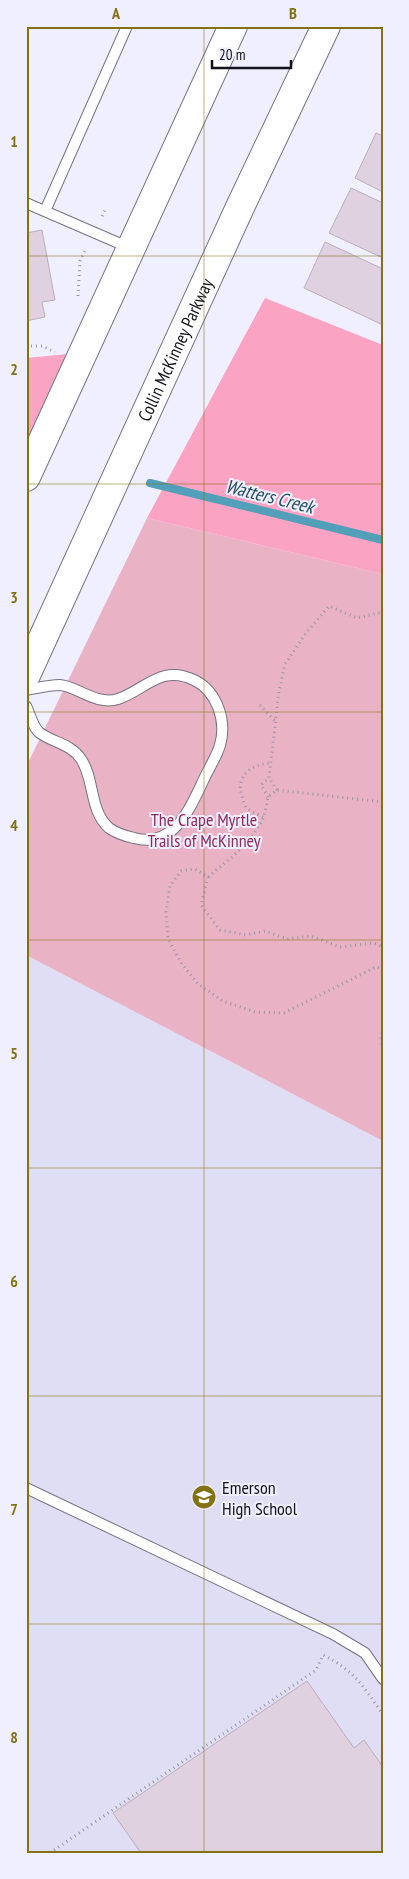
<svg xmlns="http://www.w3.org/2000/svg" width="409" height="1879" font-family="'PT Sans Narrow',sans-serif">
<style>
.built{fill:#e0def4}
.green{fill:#e9b2c5}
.forest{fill:#fba3c3}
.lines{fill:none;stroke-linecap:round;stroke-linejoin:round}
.stream{stroke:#519fb9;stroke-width:8}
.building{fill:#dfd1e0;stroke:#bbaebd}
.lane-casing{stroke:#757384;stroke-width:12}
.secondary-casing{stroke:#757384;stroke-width:30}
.path{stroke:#9897a3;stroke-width:3;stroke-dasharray:1 4;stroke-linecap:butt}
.lane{stroke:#fff;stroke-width:10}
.secondary{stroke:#fff;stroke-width:28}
.grid{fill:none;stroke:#837213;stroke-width:1;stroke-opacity:0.55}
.labels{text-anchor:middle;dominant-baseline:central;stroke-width:4;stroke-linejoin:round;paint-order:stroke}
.street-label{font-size:18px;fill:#131219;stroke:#f0efff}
.park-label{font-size:18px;fill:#8e2957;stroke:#f0efff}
.poi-label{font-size:18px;fill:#131219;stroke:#f0efff;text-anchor:start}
.water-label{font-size:19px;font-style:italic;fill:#20505e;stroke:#f0efff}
.neatline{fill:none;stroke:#837213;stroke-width:2}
.grid-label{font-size:16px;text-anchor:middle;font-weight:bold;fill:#837213}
</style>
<rect width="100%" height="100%" fill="#f0efff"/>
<path class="built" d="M26,955L383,1141V1853H26Z"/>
<path class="green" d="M147,518L383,574V1141L26,955V767Z"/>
<path class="forest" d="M265,298L383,345V574L147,518Z
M68,354L26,445V358Z"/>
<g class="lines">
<path class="stream" d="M150,483L383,540"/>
</g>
<path class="building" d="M376,133L383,136V192L355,178Z
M351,188L383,203V258L329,233Z
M42,230L55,300L42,302L45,317L26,321V233Z
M325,242L383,269V325L304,288Z
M307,1681L354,1748L364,1740L383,1767V1853H141L113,1813Z"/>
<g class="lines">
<defs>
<path id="lane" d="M26,203L130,248
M45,211L127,26
M26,690C37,688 49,685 60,685C77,686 96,706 118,699C145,690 161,664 194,680C217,691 227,721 220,745C217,756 209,768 204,779C190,808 174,849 134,838C125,836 116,833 109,828C89,810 95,780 81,759C71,744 54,743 40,733C33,728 30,714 26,706
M26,1488L333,1634L365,1653L383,1679"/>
<g id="secondary">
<path d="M26,477L233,26"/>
<path id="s1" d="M26,675L241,205L326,26"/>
</g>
</defs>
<use href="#lane" class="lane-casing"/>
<use href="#secondary" class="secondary-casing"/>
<path class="path" d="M102,216L106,208
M78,296L80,261L86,248
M26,346H42L55,352
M260,705L275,721
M277,790L269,778L279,691L285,664L306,633L329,606L357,618L383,612
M268,797L261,785L269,778
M383,802L277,790L268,797L264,817L250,840L233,856L208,877L195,869L181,871L170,886L166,912L168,939L182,964L198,984L223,1001L255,1012L284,1013L376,967L383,969
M263,817C257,814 251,812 246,807C244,804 243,800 242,796C235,775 253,764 271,763
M208,877L201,905L220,930L246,935L265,931L287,939L311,936L340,947L374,943L383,947
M383,1028L381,1042L383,1045
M50,1853L316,1670L323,1655C354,1670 364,1687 383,1715"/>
<use href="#lane" class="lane"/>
<use href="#secondary" class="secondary"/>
</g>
<path class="grid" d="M204,26V1853M26,256H383M26,484H383M26,712H383M26,940H383M26,1168H383M26,1396H383M26,1624H383"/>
<defs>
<symbol id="school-disc" viewBox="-11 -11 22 22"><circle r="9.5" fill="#837213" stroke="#f0efff"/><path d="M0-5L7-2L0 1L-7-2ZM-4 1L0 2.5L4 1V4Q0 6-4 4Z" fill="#fff"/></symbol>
</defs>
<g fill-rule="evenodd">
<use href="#school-disc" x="190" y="1483" width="28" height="28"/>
</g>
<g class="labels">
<g class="street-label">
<text stroke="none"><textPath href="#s1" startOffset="358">Collin McKinney Parkway</textPath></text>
</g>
<g class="park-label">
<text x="204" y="819">The Crape Myrtle<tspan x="204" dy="21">Trails of McKinney</tspan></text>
</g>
<g class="poi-label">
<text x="222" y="1487">Emerson<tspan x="222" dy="21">High School</tspan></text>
</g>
<g class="water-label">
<text transform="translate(270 496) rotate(14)">Watters Creek</text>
</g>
</g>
<rect width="409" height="1879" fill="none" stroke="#f0efff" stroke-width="55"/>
<path d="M212 60v8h79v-8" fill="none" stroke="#131219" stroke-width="2.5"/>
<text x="219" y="60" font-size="15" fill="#131219" stroke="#f0efff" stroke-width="4" paint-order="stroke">20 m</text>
<rect x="28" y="28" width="354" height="1824" class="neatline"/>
<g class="grid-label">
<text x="116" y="19">A</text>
<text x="293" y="19">B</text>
<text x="14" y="147">1</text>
<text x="14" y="375">2</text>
<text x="14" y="603">3</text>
<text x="14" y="831">4</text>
<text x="14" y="1059">5</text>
<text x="14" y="1287">6</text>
<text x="14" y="1515">7</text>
<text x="14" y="1743">8</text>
</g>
</svg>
